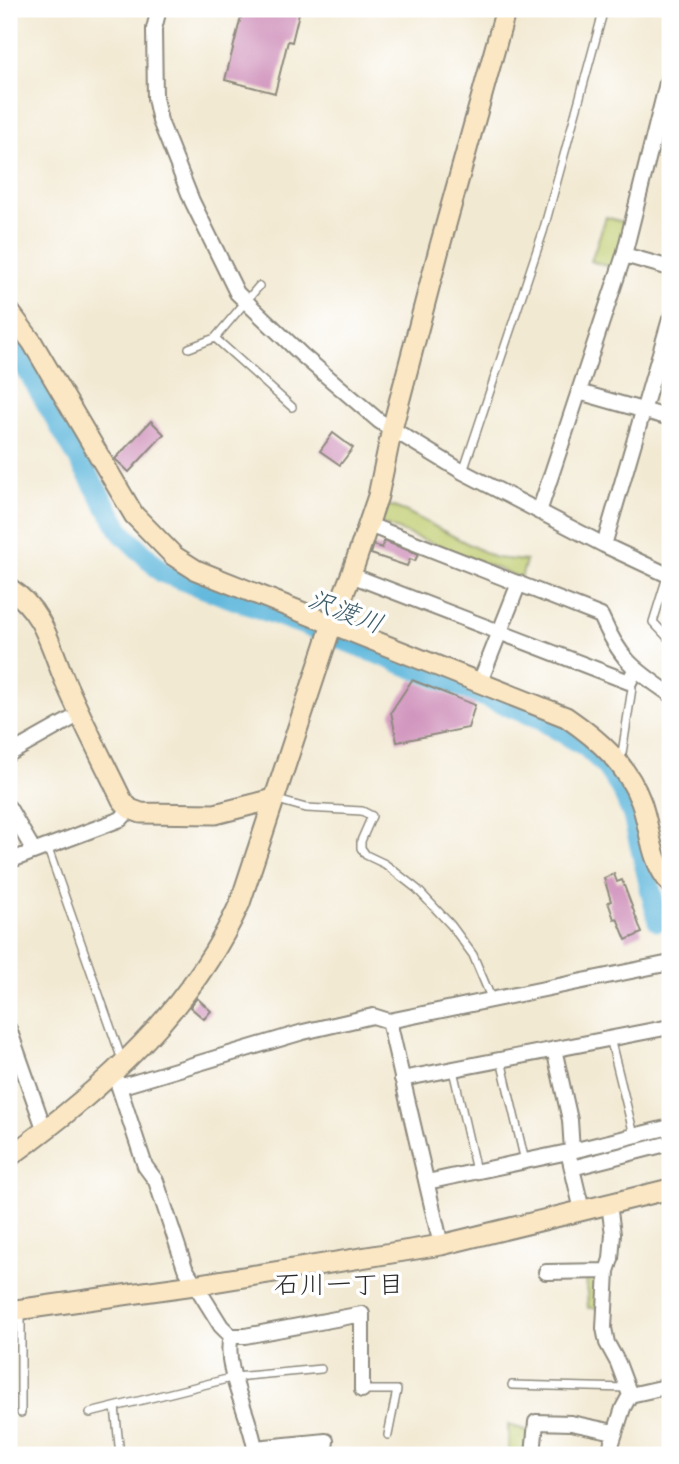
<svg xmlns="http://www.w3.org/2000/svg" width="679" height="1464" font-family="Mynerve,'Klee One',sans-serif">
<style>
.green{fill:#becb6c;stroke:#747b4c;stroke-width:2}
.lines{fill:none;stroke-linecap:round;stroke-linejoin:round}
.river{stroke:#5fb7dc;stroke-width:21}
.building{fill:#d093bc}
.lane-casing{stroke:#8e8a7e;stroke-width:10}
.street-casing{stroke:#8e8a7e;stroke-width:18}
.secondary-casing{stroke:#8e8a7e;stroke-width:23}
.lane{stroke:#fff;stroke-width:7}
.street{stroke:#fff;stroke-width:14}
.secondary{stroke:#fbe7c3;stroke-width:19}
.labels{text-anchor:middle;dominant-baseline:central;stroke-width:7;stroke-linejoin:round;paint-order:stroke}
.water-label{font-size:26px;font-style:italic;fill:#3d5c69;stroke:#fff}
.neighbourhood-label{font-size:26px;fill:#2b2b2b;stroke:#fff}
</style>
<rect width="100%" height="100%" fill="#fff"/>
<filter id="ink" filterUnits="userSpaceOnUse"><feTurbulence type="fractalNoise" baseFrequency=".0143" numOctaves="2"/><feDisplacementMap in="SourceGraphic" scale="14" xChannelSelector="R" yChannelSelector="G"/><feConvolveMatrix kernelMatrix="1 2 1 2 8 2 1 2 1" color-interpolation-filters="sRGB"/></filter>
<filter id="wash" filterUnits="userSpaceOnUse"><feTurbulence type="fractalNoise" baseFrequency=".00686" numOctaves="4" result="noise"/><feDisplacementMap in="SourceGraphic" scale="28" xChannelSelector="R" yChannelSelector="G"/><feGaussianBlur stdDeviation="1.57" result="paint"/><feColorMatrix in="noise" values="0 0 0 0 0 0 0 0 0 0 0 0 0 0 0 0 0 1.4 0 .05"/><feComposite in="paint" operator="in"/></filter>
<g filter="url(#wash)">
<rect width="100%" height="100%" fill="#f2e9d2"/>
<path class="green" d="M606,217L629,224L616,269L591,261Z
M383,503L407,512L495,558L526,561L521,578L377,522Z
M586,1274H600V1308H588Z
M508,1425L529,1431L525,1455L509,1454Z"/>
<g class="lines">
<path class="river" d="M9,339L122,533L163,573L326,633L538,718L585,746L605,765L622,790L633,816L658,921"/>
</g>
<g id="blocks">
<path class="building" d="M243,9H300L292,42L288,41L275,93L225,80Z
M151,421L164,434L129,472L115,459Z
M333,433L353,448L340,465L320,451Z
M384,541L418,554L415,561L410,559L407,566L371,554L374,545L382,548Z
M412,680L475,705L468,728L397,742L391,712Z
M614,874L617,882L622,880L642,933L626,940L617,918L614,919L608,902L611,901L604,878Z
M197,998L211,1011L204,1019L190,1007Z"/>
</g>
</g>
<g filter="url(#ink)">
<use href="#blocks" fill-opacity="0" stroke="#8e8a7e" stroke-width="2"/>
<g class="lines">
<defs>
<path id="lane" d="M259,286L215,338L292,407
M189,348L215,338
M463,472L543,232L604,9
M670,577L666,580L653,622L670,640
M621,760L632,688L629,682
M274,799L306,808L362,811L372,816L361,841V848L366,855L385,864L417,889L451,925L473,955L492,1000
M47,846L122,1060
M610,1038L634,1135
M501,1060L524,1157
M453,1070L476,1171
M21,1311V1413
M512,1385L627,1388
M362,1390H397L388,1435
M115,1407L120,1455
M90,1413L235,1377L321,1369"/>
<path id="street" d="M159,9L154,29L155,98L160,121L192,201L237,293L302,355L379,421L463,472L604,545L670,576
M624,255L670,268
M579,392L670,418
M539,512L624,255L670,71
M369,525L601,616C620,659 632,668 670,694
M604,545L670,319
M351,575L629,682L635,670
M480,682L519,583
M9,754L80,714
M9,808L34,851
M9,861L121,819L130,809
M389,1021L441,1245
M9,1029L45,1131
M554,1049L570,1120L572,1151
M402,1079L670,1027
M117,1081L145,1166L156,1181L185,1268L221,1326L231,1336C222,1370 253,1419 256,1455
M119,1087L303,1032L373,1016L389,1021L670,963
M570,1160L582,1210
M572,1168L670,1143
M427,1182L568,1152L670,1127
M609,1204L613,1234L611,1259L607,1271L604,1328L607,1343L618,1363L630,1395
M546,1272L607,1271
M231,1336H245L362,1314V1390
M255,1448L326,1441L324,1455
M533,1455L536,1422L571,1423L614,1432
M608,1455L623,1408L630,1395L670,1386"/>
<path id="secondary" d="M9,311L32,342L134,515L174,556L196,570L566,717C598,739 627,764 641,802C651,830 650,860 670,883
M9,588C46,612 51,651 68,688C85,726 104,763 122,800L130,809L141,813L215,814L274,799
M9,1157C102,1090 192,1009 240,903L332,624L351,575L378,496L392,429L438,253L506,9
M9,1311L194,1285L441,1245L670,1189"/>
</defs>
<use href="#lane" class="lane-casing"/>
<use href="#street" class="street-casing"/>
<use href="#secondary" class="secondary-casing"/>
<use href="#lane" class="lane"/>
<use href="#street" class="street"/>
<use href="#secondary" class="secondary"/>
</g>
</g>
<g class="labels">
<g class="water-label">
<text transform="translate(345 613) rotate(21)">沢渡川</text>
</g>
<g class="neighbourhood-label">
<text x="339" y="1286">石川一丁目</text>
</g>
</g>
<rect width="679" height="1464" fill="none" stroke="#fff" stroke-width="35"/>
</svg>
